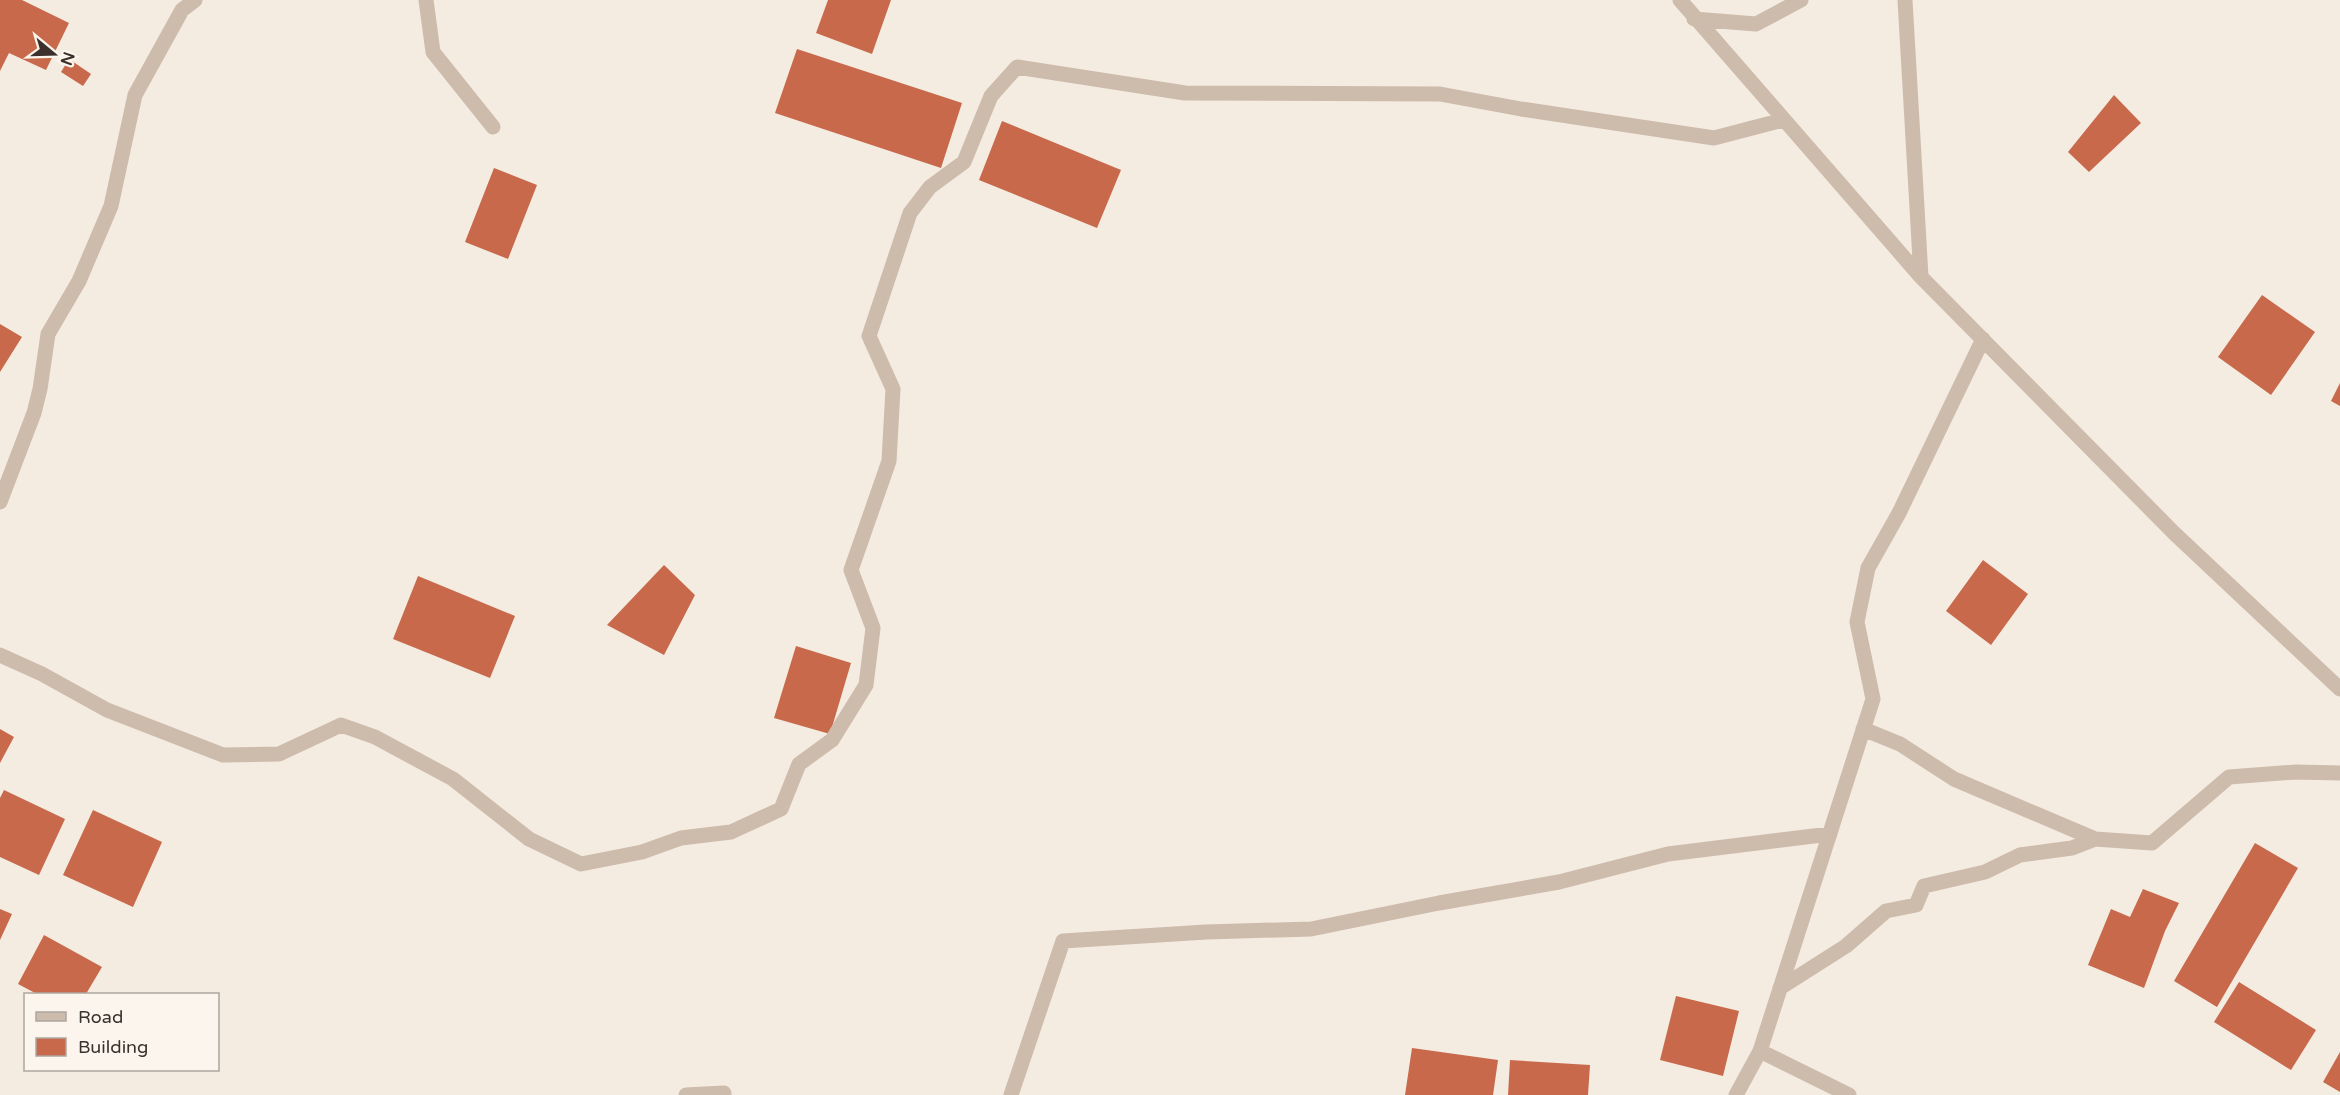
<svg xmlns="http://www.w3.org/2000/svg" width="2340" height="1095" font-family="'Varela Round',sans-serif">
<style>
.building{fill:#c8694b}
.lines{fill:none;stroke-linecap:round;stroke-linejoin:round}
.minor{stroke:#cdbbac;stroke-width:15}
</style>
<rect width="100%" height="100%" fill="#f4ebe1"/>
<path class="building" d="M0,0H22L69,23L46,70L9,53L0,71Z
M828,0H891L872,54L816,33Z
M797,49L962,103L941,168L775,113Z
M69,59L91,74L83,86L61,72Z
M2114,95L2141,123L2089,172L2068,152Z
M1002,121L1121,170L1097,228L979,180Z
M494,168L537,185L508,259L465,242Z
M2262,295L2315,332L2271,395L2218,357Z
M0,324L22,337L0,372Z
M2340,383V406L2331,401Z
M1983,560L2028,594L1991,645L1946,611Z
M664,565L695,595L664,655L607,625Z
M418,576L515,616L490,678L393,639Z
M796,646L851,663L830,734L774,718Z
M0,729L14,737L0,763Z
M4,790L65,819L39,875L0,857V798Z
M93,810L162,842L133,907L63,875Z
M2255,843L2298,868L2217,1007L2174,981Z
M2143,889L2179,903L2165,931L2144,988L2088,965L2111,909L2130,917Z
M0,909L12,914L0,940Z
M44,935L102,967L86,994H37L18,984Z
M2239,982L2316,1030L2291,1070L2214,1022Z
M1676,996L1739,1011L1723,1076L1660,1060Z
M1412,1048L1498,1060L1493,1095H1405Z
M2340,1052V1092L2323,1082Z
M1510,1060L1590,1065L1588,1095H1508Z"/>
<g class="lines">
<path class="minor" d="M426,0L433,52L493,127
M1680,0L1921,277L2174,533L2340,689
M1905,0L1921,277
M1694,19L1756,24L1801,0
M0,502L34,413L40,389L48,334L79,281L111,206L135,95L182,10L195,0
M0,655L42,674L107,710L223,755L279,754L341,725L375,737L453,779L529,839L581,864L642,852L681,838L731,832L781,809L799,764L832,740L866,685L873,628L851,570L889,461L893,389L869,336L910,213L930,187L964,162L991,96L1017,67L1185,93L1440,94L1521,109L1714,138L1783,120
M1863,729L1900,744L1954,779L2095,839L2152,843L2229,777L2296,772L2340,773
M1780,988L1846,946L1886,911L1916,905L1924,886L1985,872L2020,855L2072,848L2095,839
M686,1095L724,1093V1095
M1011,1095L1063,941L1206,932L1311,929L1439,903L1559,882L1668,854L1830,834
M1736,1095L1760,1051
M1849,1095L1760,1051L1873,699L1857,622L1868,568L1899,513L1983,339"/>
</g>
<rect x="24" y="993" width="195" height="78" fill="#fbf5ee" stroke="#aea6a0" stroke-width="1.5"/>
<rect x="36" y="1012" width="30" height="9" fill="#cdbbac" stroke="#aea6a0" stroke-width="1.5"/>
<text x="78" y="1023" font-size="18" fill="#3b302b">Road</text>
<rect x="36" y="1038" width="30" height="18" fill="#c8694b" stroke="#aea6a0" stroke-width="1.5"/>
<text x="78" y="1053" font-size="18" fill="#3b302b">Building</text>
<g transform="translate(54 54) rotate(109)" stroke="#fbf5ee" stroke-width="4.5" paint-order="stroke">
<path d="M0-4.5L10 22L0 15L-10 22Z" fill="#3b302b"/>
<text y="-9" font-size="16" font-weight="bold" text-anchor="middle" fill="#3b302b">N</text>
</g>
</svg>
